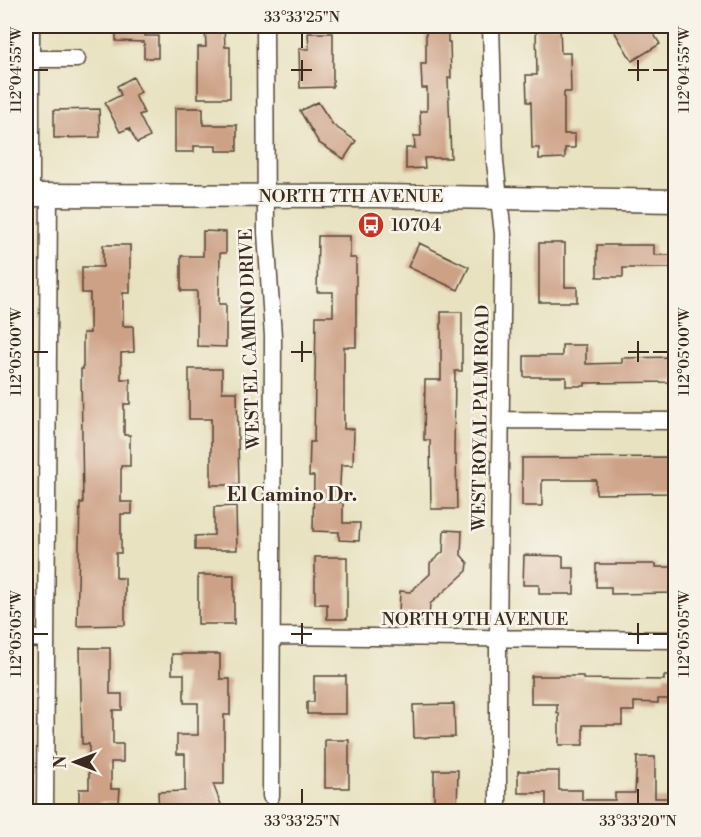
<svg xmlns="http://www.w3.org/2000/svg" width="701" height="837" font-family="'Libre Bodoni',serif">
<style>
.building{fill:#cda186}
.lines{fill:none;stroke-linecap:round;stroke-linejoin:round}
.street-casing{stroke:#554636;stroke-width:19}
.secondary-casing{stroke:#554636;stroke-width:25}
.street{stroke:#fff;stroke-width:16}
.secondary{stroke:#fff;stroke-width:22}
.ticks{fill:none;stroke:#3b2a1e;stroke-width:2}
.labels{text-anchor:middle;dominant-baseline:central;stroke-width:5;stroke-linejoin:round;paint-order:stroke}
.street-label{font-size:18px;fill:#3b2a1e;stroke:#f7f3e8}
.poi-label{font-size:18px;fill:#3b2a1e;stroke:#f7f3e8;text-anchor:start}
.neighbourhood-label{font-size:20px;font-weight:bold;fill:#3b2a1e;stroke:#f7f3e8}
.neatline{fill:none;stroke:#3b2a1e;stroke-width:2}
.ticks-label{font-size:15px;text-anchor:middle;fill:#3b2a1e}
</style>
<rect width="100%" height="100%" fill="#f7f3e8"/>
<filter id="ink" filterUnits="userSpaceOnUse"><feTurbulence type="fractalNoise" baseFrequency=".0167" numOctaves="2"/><feDisplacementMap in="SourceGraphic" scale="12" xChannelSelector="R" yChannelSelector="G"/><feConvolveMatrix kernelMatrix="1 2 1 2 8 2 1 2 1" color-interpolation-filters="sRGB"/></filter>
<filter id="wash" filterUnits="userSpaceOnUse"><feTurbulence type="fractalNoise" baseFrequency=".008" numOctaves="4" result="noise"/><feDisplacementMap in="SourceGraphic" scale="24" xChannelSelector="R" yChannelSelector="G"/><feGaussianBlur stdDeviation="1.35" result="paint"/><feColorMatrix in="noise" values="0 0 0 0 0 0 0 0 0 0 0 0 0 0 0 0 0 1.4 0 .05"/><feComposite in="paint" operator="in"/></filter>
<g filter="url(#wash)">
<rect width="100%" height="100%" fill="#e8e2c1"/>
<g id="blocks">
<path class="building" d="M116,26H145V36H158V58H144V42L116,41Z
M205,26H224L225,47H230V98H198V47H206Z
M426,26H448V42H450L451,78H448L451,158H424L425,168L406,169V148H415L414,136H421L420,111H427V88H422L421,64H426Z
M536,26H560L561,53H570L571,92H564V134H575V148H565V158L539,159V148H532L531,102H527L526,75H537Z
M611,26H649L660,44L632,61Z
M308,33H333V87L300,88L299,49H309Z
M133,77L141,92L135,95L144,113L139,115L150,137L137,143L129,128L120,132L105,103L121,95L117,86Z
M318,102L333,125L356,141L344,159L319,143L300,111Z
M175,108H203V125H237V151H216V146H194V152H175Z
M99,109L100,137L54,138V110Z
M203,231L226,232V253H220L219,304H226V347L197,346V291H181V256H203Z
M318,236H350V258H356V347H344V429H354L353,465H341L339,502H343V523H360L359,541L339,540V532L313,531L314,476H309L310,442H314L316,316H333V292H317Z
M419,243L469,267L458,290L408,267Z
M539,243H565V287H577V302H539Z
M103,245H130V293H123V326H133L134,352L121,353V379H130V404H124V435H130V466H121V502H132V514H121V553H116V578H125V625L77,626L80,503H83L81,369H83V333H90V293H82V267H103Z
M597,245H654V255H675V268H623V277H597Z
M441,312H462V371H455L454,455H456L457,509H431L430,440H424L425,380H441Z
M562,345H586V364L622,363V358L675,357V382L585,383V386H566V377H524V356H562Z
M189,369H222V392H237L239,485H211V419H189Z
M675,457V493L596,494V480H542V506H522V458Z
M236,506L237,550H195V536L214,535V507Z
M444,530L462,531L461,555L468,563L467,571L430,604L429,618L425,621L410,620V613H399L400,591L410,592L430,574V563L443,552Z
M524,555L563,556V568H574V594H539V585H523Z
M315,557H347V619H327V604H315Z
M596,564H656V567H675V593L611,594V587H596Z
M198,575H234V624H198Z
M80,648H110V694H122V710H113V744H123V762H111V789H120L119,802H100V812H79V789H89V744H82Z
M172,654H220V679H230V715H224V784H213L224,812H159L158,792L185,791V754H177V735H198V703H184V674H172Z
M314,676H346V714H307V702H314Z
M531,676H583V679L664,680V676H675V699H658V703L634,702V711H622V725H583V745H559V713H557V704H531Z
M454,704L455,737L414,738L413,705Z
M325,740H349V788H325Z
M637,757H655V798H675V812H559V809H546V793H518V771H559V790H582V800H615V793H635Z
M434,770H458L457,812H434Z"/>
</g>
</g>
<g filter="url(#ink)">
<use href="#blocks" fill-opacity="0" stroke="#554636" stroke-width="1.5"/>
<g class="lines">
<defs>
<path id="street" d="M31,26V195
M265,26L266,233L273,336L271,796
M491,26L495,162L503,234L498,639V812
M31,59H77
M501,420L676,421
M273,636L676,640
M26,638L45,639
M45,812L49,195"/>
<path id="secondary" d="M26,195L378,196L676,201"/>
</defs>
<use href="#street" class="street-casing"/>
<use href="#secondary" class="secondary-casing"/>
<use href="#street" class="street"/>
<use href="#secondary" class="secondary"/>
</g>
</g>
<path class="ticks" d="M302,33V48M302,60V81M638,60V81M33,70H48M291,70H312M628,70H649M653,70H668M302,341V362M638,341V362M33,352H48M291,352H312M628,352H649M653,352H668M302,623V644M638,623V644M33,634H48M291,634H312M628,634H649M653,634H668M302,789V804M638,789V804"/>
<defs>
<symbol id="bus-disc" viewBox="-11 -11 22 22"><circle r="9.5" fill="#c8321e" stroke="#f7f3e8"/><path d="M-5-6H5V4H4V6H2V4H-2V6H-4V4H-5ZM-3.5-4V0h7V-4ZM-3.5 1.2v1.5H-2V1.2ZM2 1.2v1.5H3.5V1.2Z" fill="#fff"/></symbol>
</defs>
<g fill-rule="evenodd">
<use href="#bus-disc" x="356" y="210" width="30" height="30"/>
</g>
<g class="labels">
<g class="street-label">
<text x="351" y="196">NORTH 7TH AVENUE</text>
<text transform="translate(250 339) rotate(-92)">WEST EL CAMINO DRIVE</text>
<text transform="translate(481 418) rotate(-89)">WEST ROYAL PALM ROAD</text>
<text x="475" y="619">NORTH 9TH AVENUE</text>
</g>
<g class="poi-label">
<text x="391" y="225">10704</text>
</g>
<g class="neighbourhood-label">
<text x="292" y="495">El Camino Dr.</text>
</g>
</g>
<rect width="701" height="837" fill="none" stroke="#f7f3e8" stroke-width="66"/>
<g transform="translate(75 762) rotate(270)" stroke="#f7f3e8" stroke-width="4.5" paint-order="stroke">
<path d="M0-4.5L10 22L0 15L-10 22Z" fill="#3b2a1e"/>
<text y="-9" font-size="16" font-weight="bold" text-anchor="middle" fill="#3b2a1e">N</text>
</g>
<rect x="33" y="33" width="635" height="771" class="neatline"/>
<g class="ticks-label">
<text x="302" y="22">33°33'25"N</text>
<text transform="translate(684 70) rotate(-90)" y="5">112°04'55"W</text>
<text transform="translate(16 70) rotate(-90)" y="5">112°04'55"W</text>
<text transform="translate(684 352) rotate(-90)" y="5">112°05'00"W</text>
<text transform="translate(16 352) rotate(-90)" y="5">112°05'00"W</text>
<text transform="translate(684 634) rotate(-90)" y="5">112°05'05"W</text>
<text transform="translate(16 634) rotate(-90)" y="5">112°05'05"W</text>
<text x="302" y="826">33°33'25"N</text>
<text x="638" y="826">33°33'20"N</text>
</g>
</svg>
